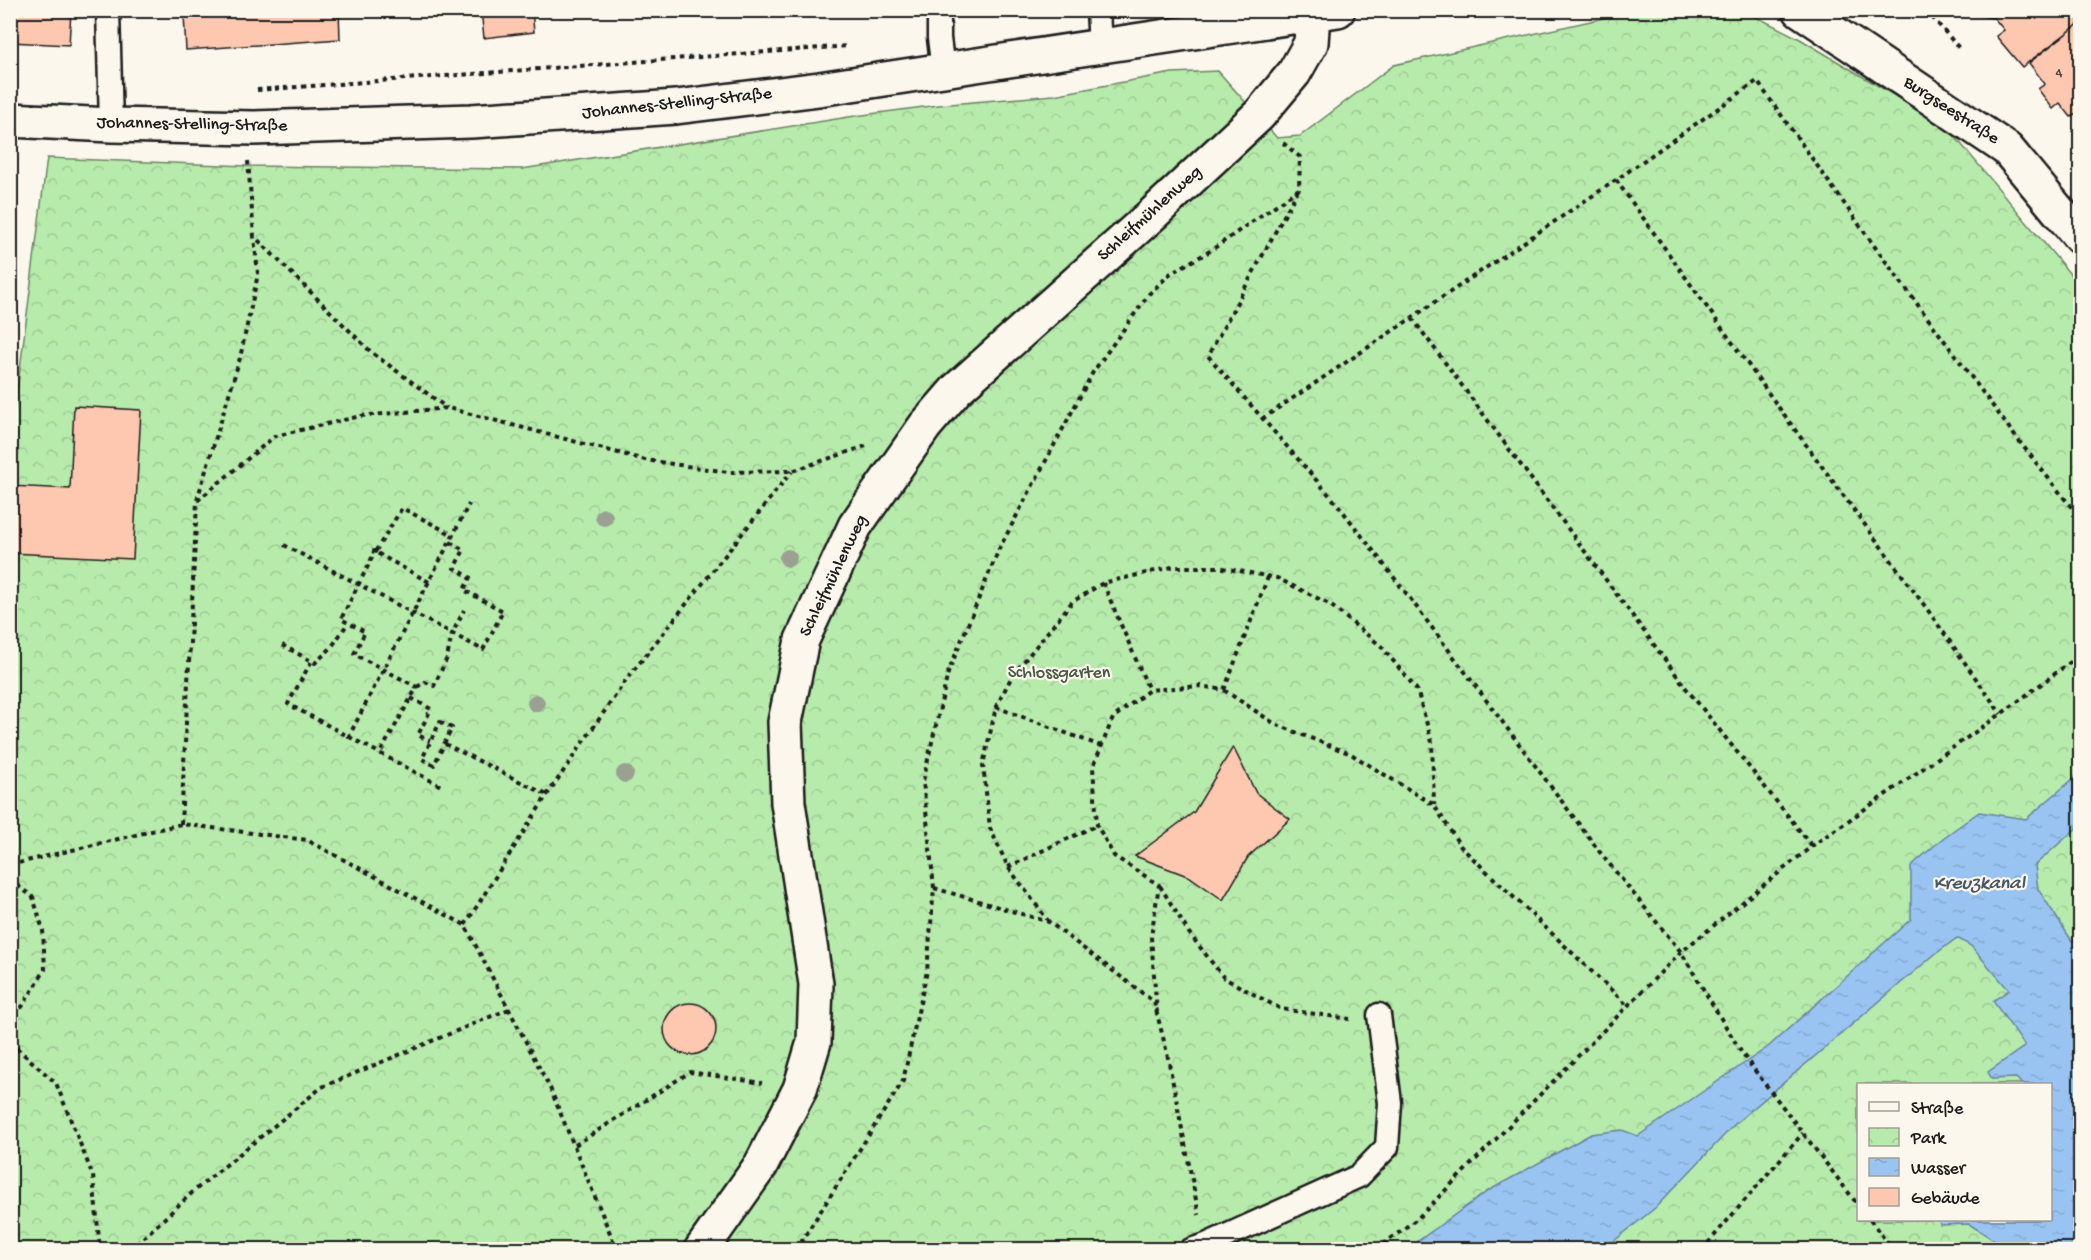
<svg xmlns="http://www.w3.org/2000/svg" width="2091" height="1260" font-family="'Gochi Hand',sans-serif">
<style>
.park{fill:url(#park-crowns);stroke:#6a8464;stroke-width:1.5;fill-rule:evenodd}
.water{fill:url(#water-ripples);stroke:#67819c;stroke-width:1.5}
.building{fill:#fec8b0;stroke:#1c1c1c;stroke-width:1.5}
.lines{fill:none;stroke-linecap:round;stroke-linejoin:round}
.lane-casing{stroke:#1c1c1c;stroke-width:27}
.street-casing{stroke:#1c1c1c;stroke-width:38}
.path{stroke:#1c1c1c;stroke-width:4;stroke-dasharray:4.5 4.5;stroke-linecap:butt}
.lane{stroke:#fbf7ec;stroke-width:22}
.street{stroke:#fbf7ec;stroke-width:33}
.tree{fill:#9aa191}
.labels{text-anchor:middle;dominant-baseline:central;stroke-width:4.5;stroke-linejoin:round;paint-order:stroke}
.number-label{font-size:15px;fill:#544741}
.street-label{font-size:18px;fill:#1c1c1c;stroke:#fbf7ec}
.park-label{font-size:18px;fill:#4a5a47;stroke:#fbf7ec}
.water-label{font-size:20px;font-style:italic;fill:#485767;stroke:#fbf7ec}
</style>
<defs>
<pattern id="park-crowns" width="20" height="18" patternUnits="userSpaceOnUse" patternTransform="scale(1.5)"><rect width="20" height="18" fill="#b7ebac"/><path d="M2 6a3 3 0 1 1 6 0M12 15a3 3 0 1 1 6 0" fill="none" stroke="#9dc993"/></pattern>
<pattern id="water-ripples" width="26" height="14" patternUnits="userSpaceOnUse" patternTransform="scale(1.5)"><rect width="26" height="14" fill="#99c4f2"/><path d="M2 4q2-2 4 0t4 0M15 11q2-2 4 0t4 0" fill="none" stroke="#83a8cf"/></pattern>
</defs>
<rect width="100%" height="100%" fill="#fbf7ec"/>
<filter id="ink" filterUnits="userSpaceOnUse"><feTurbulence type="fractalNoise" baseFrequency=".0167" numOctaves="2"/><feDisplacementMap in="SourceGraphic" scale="12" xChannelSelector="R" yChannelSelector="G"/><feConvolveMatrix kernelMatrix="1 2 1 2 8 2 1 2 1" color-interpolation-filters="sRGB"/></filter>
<g filter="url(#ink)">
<path class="park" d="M1635,11H1745L1800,39L1947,127L2080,286V1249L11,1250L10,447L47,158L247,166L522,169L855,116L939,105L1054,95L1172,73L1218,71L1277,138L1300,136L1394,65ZM1858,1084H2050V1220H1858Z"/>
<path class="water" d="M2080,773V825L2035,865L2038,889L2072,941L2080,937V1249H1999L1994,1240L1969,1224L1940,1225L1939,1220H2050V1084H2022L2016,1078L1992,1079L1988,1072L2025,1046L1993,1001L2009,990L1971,946L1957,938L1934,955L1735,1124L1655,1208L1604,1249H1411L1418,1241L1488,1191L1591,1134L1622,1130L1638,1136L1768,1047L1911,919V866L1943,838L1979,812L2026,819Z"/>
<path class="building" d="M10,10H71L69,45L10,42Z
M176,10H339L340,39L186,50L184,15H176Z
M481,10H532L534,32L484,38Z
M1982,10H2072L2080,23L2022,67L1996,36L2004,30L1994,18L1981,16Z
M2080,23V110L2071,117L2060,103L2053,109L2038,89L2045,84L2029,63Z
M74,406L141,410L133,559L10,553V486L70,489Z
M1233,747L1256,793L1290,819L1248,857L1223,900L1190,877L1135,856L1194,812Z
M664 1029a26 26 0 1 1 52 0a26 26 0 1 1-52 0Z"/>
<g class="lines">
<defs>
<path id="lane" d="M108,10L111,125
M939,10V38L943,70
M1098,10L1100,47
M1191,1250L1206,1245L1359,1176L1387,1147L1390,1103L1379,1015"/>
<path id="street" d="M1800,10L2007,149L2080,237
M10,120L111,125L254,128L471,121L676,107L819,89L1338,10
M701,1250L761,1165L800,1089L814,1042L816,984L788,803L785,722L802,640L855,526L925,426L957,389L1154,213L1259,115L1294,73L1311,43L1313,14"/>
</defs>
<use href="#lane" class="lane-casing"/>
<use href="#street" class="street-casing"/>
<path class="path" d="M1926,10L1959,48
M257,90L848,46
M248,161L254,236L371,352L447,408
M1616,180L1787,419L1927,609L2001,714
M1298,190L1208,356L1338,505L1409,597L1602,855L1681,952L1743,1055L1858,1205
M1412,318L1686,688L1812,846
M1262,419L1616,180L1757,81L1875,247L2015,436L2080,518
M197,500L240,358L258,274L254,237
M284,545L483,650L503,611L464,590L470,577L454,568L464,550L450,542
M372,551L375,552L341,619L365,632L354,654L417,687L379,755
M429,582L375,552L402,508L453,535
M1103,583L1149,690
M282,645L315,663L331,648L348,623
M311,662L288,704L441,786
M417,687L425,682L434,686L447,658L452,634L464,610
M1224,690L1268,577
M411,698L431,709L418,735L430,741
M996,707L1101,746
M440,722L452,728L434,765L422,759Z
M348,738L469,504
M445,744L547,795
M181,824L197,501L275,436L361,416L448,408L645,460L728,472L792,471L866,446
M10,865L181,824L307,840L465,925L550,1088L617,1250
M1008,867L1097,825
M10,880L33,897L43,930L45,970L22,1007L10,1013
M1160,886L1189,933L1224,978L1281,1009L1350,1019
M934,888L1049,922L1154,1002L1167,1053L1199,1215
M1049,922L1008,867L990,828L983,765L996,707L1012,676L1072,602L1103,583L1172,567H1218L1277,578L1329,604L1381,646L1417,690L1432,742L1434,804
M465,925L547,795L626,680L792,471
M1157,1013L1151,937L1159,885L1114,856L1097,825L1093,767L1113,718L1149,690L1200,686L1224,690L1275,724L1351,754L1434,805L1461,847L1627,1005
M10,1042L56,1083L93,1176L100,1250
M575,1145L690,1072L762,1083
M1870,1220L1893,1250
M130,1250L194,1191L322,1087L509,1009
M796,1250L903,1081L927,971L934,888L923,781L948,673L999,549L1093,372L1149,294L1171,273L1210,251L1299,189L1300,157L1282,142
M1376,1250L1418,1218L1681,952L1812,846L2001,714L2080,655
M1702,1250L1803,1133"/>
<use href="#lane" class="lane"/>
<use href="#street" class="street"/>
</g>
<g class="tree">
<circle cx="604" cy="517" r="9"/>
<circle cx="788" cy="558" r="9"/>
<circle cx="536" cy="703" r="9"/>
<circle cx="625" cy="774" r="9"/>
</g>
</g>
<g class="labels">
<g class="number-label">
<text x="2059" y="73">4</text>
</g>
<g class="street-label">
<text transform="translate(677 104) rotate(-6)">Johannes-Stelling-Straße</text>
<text transform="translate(1951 111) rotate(33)">Burgseestraße</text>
<text transform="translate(192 125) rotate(1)">Johannes-Stelling-Straße</text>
<text transform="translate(1150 214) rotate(-42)">Schleifmühlenweg</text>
<text transform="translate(834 576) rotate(-64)">Schleifmühlenweg</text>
</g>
<g class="park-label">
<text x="1059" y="673">Schlossgarten</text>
</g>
<g class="water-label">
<text x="1979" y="884">Kreuzkanal</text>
</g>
</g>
<rect width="2091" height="1260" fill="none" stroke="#fbf7ec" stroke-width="36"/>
<rect x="18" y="18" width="2055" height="1224" fill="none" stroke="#1c1c1c" stroke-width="2" filter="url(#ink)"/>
<rect x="1857" y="1083" width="195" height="138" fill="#fbf7ec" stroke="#a29f99" stroke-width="1.5"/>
<rect x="1869" y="1102" width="30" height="9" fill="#fbf7ec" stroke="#a29f99" stroke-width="1.5"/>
<text x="1911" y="1113" font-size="18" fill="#1c1c1c">Straße</text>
<rect x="1869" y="1128" width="30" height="18" fill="url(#park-crowns)" stroke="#a29f99" stroke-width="1.5"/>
<text x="1911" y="1143" font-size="18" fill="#1c1c1c">Park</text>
<rect x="1869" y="1158" width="30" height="18" fill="url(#water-ripples)" stroke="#a29f99" stroke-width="1.5"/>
<text x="1911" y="1173" font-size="18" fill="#1c1c1c">Wasser</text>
<rect x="1869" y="1188" width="30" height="18" fill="#fec8b0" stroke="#a29f99" stroke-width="1.5"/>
<text x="1911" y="1203" font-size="18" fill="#1c1c1c">Gebäude</text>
</svg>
